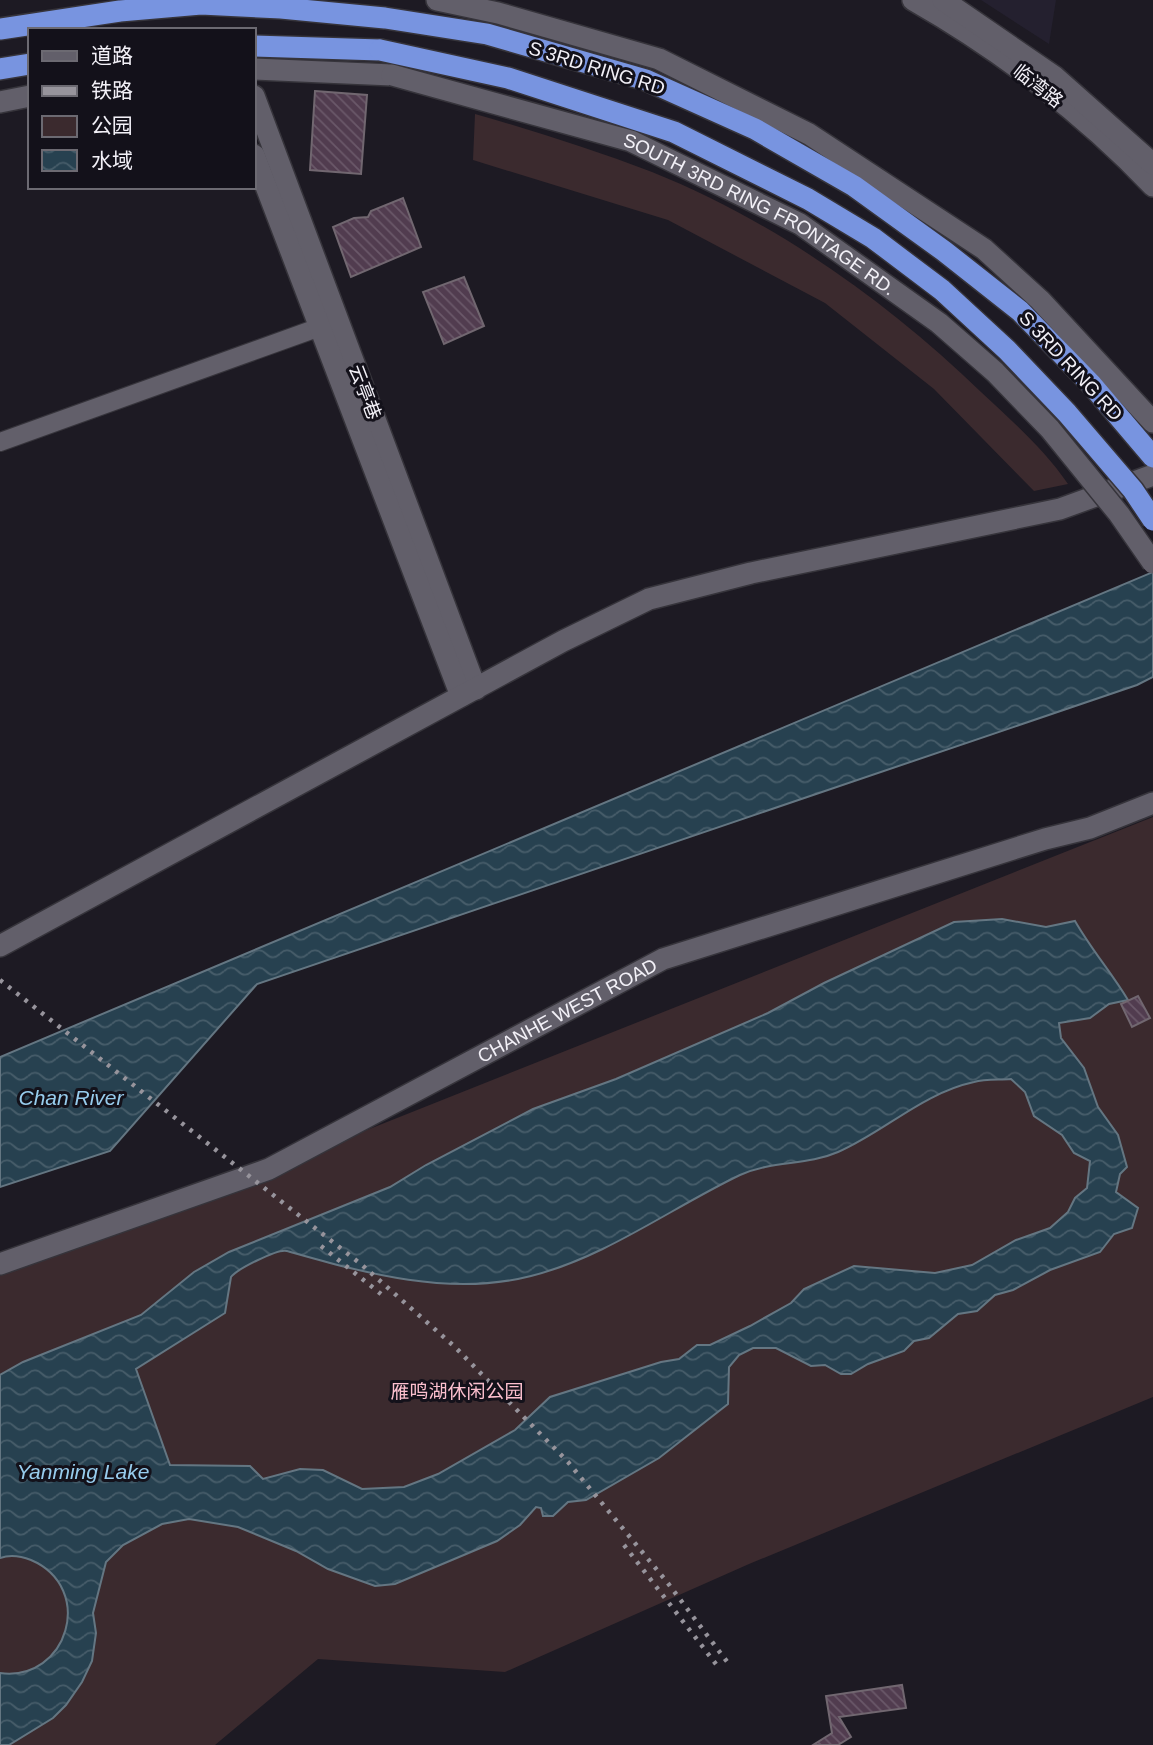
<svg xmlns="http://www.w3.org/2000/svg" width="1153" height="1745" font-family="Helvetica,'Noto Sans SC',sans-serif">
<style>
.built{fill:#24202f}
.green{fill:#3b2a2e}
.water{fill:url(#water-waves);stroke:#647682;stroke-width:2;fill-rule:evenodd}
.building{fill:url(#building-back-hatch);stroke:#716770;stroke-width:2}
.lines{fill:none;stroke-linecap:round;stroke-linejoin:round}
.minor-casing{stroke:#36343b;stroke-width:20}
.tertiary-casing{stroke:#36343b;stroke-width:24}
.secondary-casing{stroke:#36343b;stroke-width:24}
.trunk-casing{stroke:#36343b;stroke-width:24}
.minor{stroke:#625f6a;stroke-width:18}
.tertiary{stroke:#625f6a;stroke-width:21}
.secondary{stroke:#625f6a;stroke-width:21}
.trunk{stroke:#7894e0;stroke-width:21}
.rail{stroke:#97949c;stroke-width:4.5;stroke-dasharray:3.5 7;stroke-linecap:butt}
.secondary-bridge-casing{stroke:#36343b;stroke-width:24;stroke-linecap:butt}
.trunk-bridge-casing{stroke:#36343b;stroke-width:24;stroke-linecap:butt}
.secondary-bridge{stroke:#625f6a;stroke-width:21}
.trunk-bridge{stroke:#7894e0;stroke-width:21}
.labels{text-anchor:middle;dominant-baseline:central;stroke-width:6;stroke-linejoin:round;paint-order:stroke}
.street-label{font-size:19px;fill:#f2f0f7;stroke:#13111a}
.park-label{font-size:19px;fill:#fbbfce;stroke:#13111a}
.water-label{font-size:21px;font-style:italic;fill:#97cced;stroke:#13111a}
</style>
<defs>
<pattern id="water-waves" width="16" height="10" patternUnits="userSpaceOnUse" patternTransform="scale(1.75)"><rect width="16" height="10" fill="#274150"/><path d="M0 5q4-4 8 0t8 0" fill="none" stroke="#475d6a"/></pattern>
<pattern id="building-back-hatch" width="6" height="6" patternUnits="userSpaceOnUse" patternTransform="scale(1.75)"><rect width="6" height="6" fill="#513c4f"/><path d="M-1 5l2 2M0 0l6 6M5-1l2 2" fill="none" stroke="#6a5869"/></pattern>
</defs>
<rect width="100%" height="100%" fill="#1d1a23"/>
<path class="built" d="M981,0H1056L1049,44Z"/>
<path class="green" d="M475,114C535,131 594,150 652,172C774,221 887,301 981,392C1012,421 1044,449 1068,484L1034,491L934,389L825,303L668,220L473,160Z
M1153,817V1397L749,1564L505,1672L318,1659L215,1745H0V1266L269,1169Z"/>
<path class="water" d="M1153,572V677L1137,685L257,984L110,1151L0,1187V1057Z
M1002,919L1046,927L1075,921C1091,949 1111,972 1128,1000L1109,1004L1090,1018L1059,1023L1061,1038L1084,1068L1098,1107L1118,1135L1127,1167L1120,1174L1116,1192L1138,1208L1132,1228L1114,1234L1100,1252L1050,1270L1013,1290L995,1295L977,1311L958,1314L929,1338L914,1341L904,1351L868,1364L851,1374H841L825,1365L811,1366L776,1348H753L739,1355L729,1367L728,1404L659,1458L586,1500L568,1502L553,1516H543L541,1508L536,1507L520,1525L497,1541L395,1584L375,1586L328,1569L296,1551L238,1527L189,1519L162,1524L123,1545L106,1562L93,1613L96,1633L92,1661L82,1682L66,1705L53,1718L9,1745H0V1673C68,1682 96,1588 31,1560C21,1556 11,1554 0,1558V1375L23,1362L141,1315L194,1272L229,1252L390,1187L426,1165L533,1109L616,1079L768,1013L824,983L954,922ZM1011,1079L1025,1092L1034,1116L1062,1135L1074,1153L1090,1161L1087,1188L1075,1198L1068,1212L1050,1228L1016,1240L972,1265L935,1273L854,1266L804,1289L791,1303L750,1326L710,1345H697L679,1359L661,1362L550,1397L515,1430L438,1474L404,1487L362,1489L323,1470L300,1469L263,1479L250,1466L170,1465L136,1369L225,1313L231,1277C236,1270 278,1248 287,1251C365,1273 449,1297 531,1276C606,1257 671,1208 740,1175C773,1160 806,1166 838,1152C884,1132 923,1093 974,1082C985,1079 999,1080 1011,1079Z"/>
<path class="building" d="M315,91L367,95L361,174L310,170Z
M403,198L421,247L351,277L333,227L354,218L368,217L371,211Z
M464,277L484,326L444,344L423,292Z
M1138,996L1150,1018L1132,1027L1121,1004Z
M902,1685L906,1708L839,1717L851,1737L838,1745H813L832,1733L826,1696Z"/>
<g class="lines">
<defs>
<path id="minor" d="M0,442L320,327"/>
<g id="tertiary">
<path d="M913,0C999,49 1085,114 1153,186"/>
<path d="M943,0L1055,77L1153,164"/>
<path d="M254,96L476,689"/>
<path d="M254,155L461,696"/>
<path d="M0,946L563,641L649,599L751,573L1060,509L1153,475"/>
<path id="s1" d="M0,1264L269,1169L663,959L1045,839L1090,828L1153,803"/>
</g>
<path id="secondary" d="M437,0L498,13L659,59L809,134L984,249L1040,300L1153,422
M254,69L392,75
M0,102L30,96"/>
<path id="trunk" d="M0,29L120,11L201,4L281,8L385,18L487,34L646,80L755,129L854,186L944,251L1020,311L1091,384L1153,457
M254,46L380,50
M0,69L30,64"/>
</defs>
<use href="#minor" class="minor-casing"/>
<use href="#tertiary" class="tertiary-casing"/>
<use href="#secondary" class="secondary-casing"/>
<use href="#trunk" class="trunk-casing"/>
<use href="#minor" class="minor"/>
<use href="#tertiary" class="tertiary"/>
<use href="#secondary" class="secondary"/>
<use href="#trunk" class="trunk"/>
<path class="rail" d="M0,980L362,1265L455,1347L568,1462L667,1582L728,1663
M321,1246L381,1294
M624,1545L719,1668"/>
<defs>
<g id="secondary-bridge">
<path id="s2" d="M392,75L631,141L800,224L939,323L995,372L1050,429L1119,514L1153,563"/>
</g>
<path id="trunk-bridge" d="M380,50L508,78L674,132L808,199L873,238L942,290L1007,350L1067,413L1133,490L1153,520"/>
</defs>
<use href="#secondary-bridge" class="secondary-bridge-casing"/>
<use href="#trunk-bridge" class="trunk-bridge-casing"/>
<use href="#secondary-bridge" class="secondary-bridge"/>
<use href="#trunk-bridge" class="trunk-bridge"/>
</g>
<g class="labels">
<g class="street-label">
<text transform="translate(597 68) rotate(17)">S 3RD RING RD</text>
<text transform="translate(1038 86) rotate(38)">临湾路</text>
<text stroke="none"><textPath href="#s2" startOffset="396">SOUTH 3RD RING FRONTAGE RD.</textPath></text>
<text transform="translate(1071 366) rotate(47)">S 3RD RING RD</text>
<text transform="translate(365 392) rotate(69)">云亭巷</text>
<text stroke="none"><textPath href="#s1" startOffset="623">CHANHE WEST ROAD</textPath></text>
</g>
<g class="park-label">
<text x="457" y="1391">雁鸣湖休闲公园</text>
</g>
<g class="water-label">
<text x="71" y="1097">Chan River</text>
<text x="83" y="1471">Yanming Lake</text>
</g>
</g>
<rect x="28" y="28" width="228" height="161" fill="#13111a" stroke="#6c6a72" stroke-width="2"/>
<rect x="42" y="51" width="35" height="10" fill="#625f6a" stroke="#6c6a72" stroke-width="2"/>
<text x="91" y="63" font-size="21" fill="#f2f0f7">道路</text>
<rect x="42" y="86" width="35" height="10" fill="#97949c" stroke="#6c6a72" stroke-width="2"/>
<text x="91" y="98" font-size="21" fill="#f2f0f7">铁路</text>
<rect x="42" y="116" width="35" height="21" fill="#3b2a2e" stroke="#6c6a72" stroke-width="2"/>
<text x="91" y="133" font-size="21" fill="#f2f0f7">公园</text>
<rect x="42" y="150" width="35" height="21" fill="url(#water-waves)" stroke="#6c6a72" stroke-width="2"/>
<text x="91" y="168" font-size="21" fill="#f2f0f7">水域</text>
</svg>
